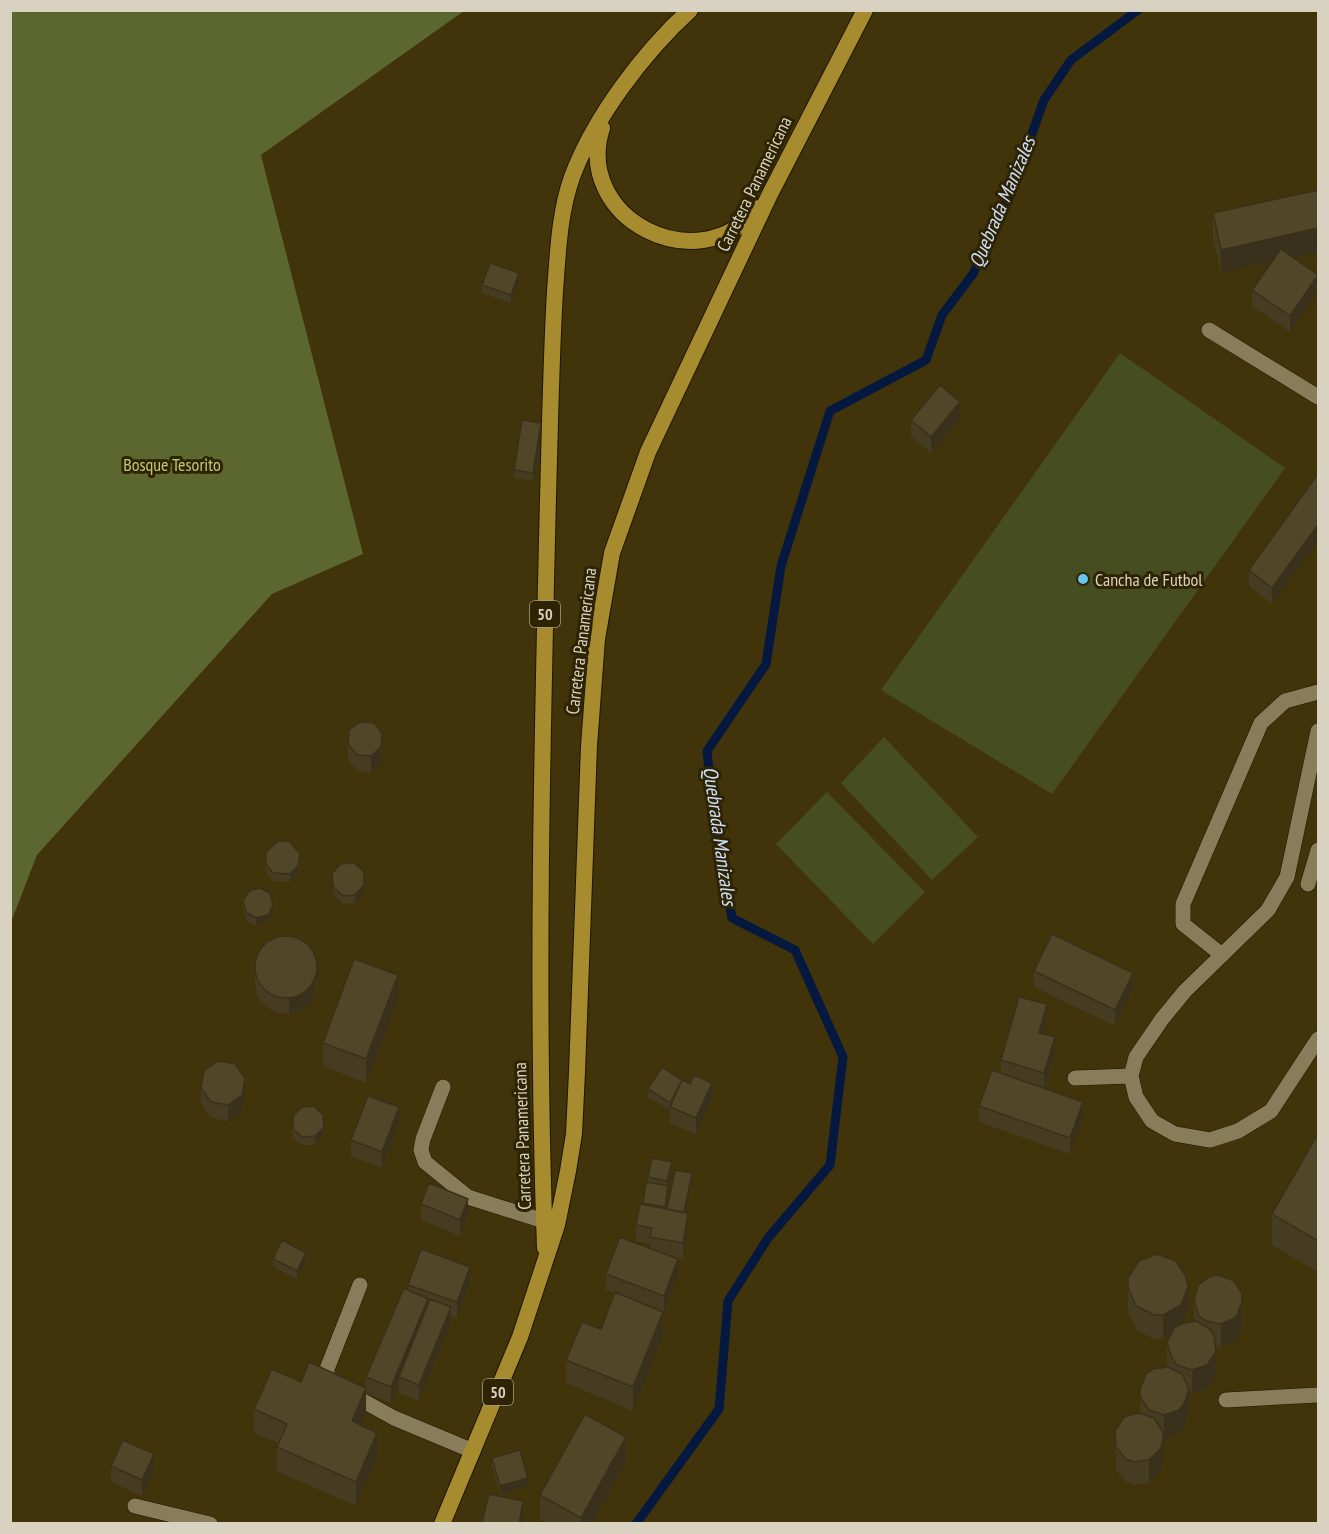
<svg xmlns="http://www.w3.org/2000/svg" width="1329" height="1534" font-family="'PT Sans Narrow',sans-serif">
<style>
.built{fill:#41330a}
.green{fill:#464e21}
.forest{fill:#5c662f}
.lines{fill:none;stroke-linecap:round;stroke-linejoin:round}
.stream{stroke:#051940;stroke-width:9}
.service-casing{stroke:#1e1601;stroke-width:16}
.trunk-casing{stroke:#1e1601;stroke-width:18}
.service{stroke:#887c5b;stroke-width:15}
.trunk{stroke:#a68b2f;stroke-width:16}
.wall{fill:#463c22}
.shaded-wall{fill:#39311b}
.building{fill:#514627;stroke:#39311b;stroke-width:1.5}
.poi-dot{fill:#66c4ef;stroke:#2e2404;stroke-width:2}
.labels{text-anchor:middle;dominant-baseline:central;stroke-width:6;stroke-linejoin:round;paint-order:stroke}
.shield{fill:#2e2404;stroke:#a69e88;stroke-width:1.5}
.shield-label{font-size:16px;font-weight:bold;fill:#d9d2c1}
.street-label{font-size:18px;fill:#d9d2c1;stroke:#2e2404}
.park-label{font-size:18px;fill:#bccc79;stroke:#2e2404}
.poi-label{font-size:18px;fill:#d9d2c1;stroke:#2e2404;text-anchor:start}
.water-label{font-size:20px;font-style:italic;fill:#cfe0fd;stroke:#2e2404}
</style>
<rect width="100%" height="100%" fill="#382e0e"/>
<path class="built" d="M464,11H1318V1523H11L10,922L37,855L272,594L363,554L261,155Z"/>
<path class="green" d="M1120,353L1285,468L1052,794L881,690Z
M884,737L978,837L932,880L841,783Z
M827,792L925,892L873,944L776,844Z"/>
<path class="forest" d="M11,10L464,11L261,155L363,554L272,594L37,855L11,922Z"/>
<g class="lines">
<path class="stream" d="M636,1524L719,1409L728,1301L768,1238L830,1165L843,1057L795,950L732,918L714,821L707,751L766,664L781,566L830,411L926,360L942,315L973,274L993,230L1011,192L1044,100L1071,60L1138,10"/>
<defs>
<path id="service" d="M1209,330L1318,397
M1318,731L1287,877L1268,910L1185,991L1162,1019L1136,1057L1131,1076L1136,1097L1152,1121L1175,1134L1210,1140L1238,1131L1271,1111L1318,1039
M1308,884L1318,850
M1222,955L1183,924V904L1261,723L1285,701L1318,692
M1075,1078L1131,1076
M443,1087L423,1139L421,1150L425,1162L468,1197L544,1221
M360,1285L327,1369V1381L394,1418L473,1451
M1226,1400L1318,1395
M135,1506L210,1524"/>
<path id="trunk" d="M602,128C573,218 697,283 759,208
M545,1248C536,997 542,747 548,497C550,428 551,360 555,291C558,253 559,214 572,177C594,118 643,53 690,10
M442,1524L520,1337L557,1225L568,1171L574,1134L577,1072L589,746L597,639L612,553L648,452L770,194L865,10"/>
</defs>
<use href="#service" class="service-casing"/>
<use href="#trunk" class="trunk-casing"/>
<use href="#service" class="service"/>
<use href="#trunk" class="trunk"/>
</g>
<path class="wall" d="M1318,190V252L1293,257L1318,291L1290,332L1252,306V290L1272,262L1221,273L1213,237V213Z
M519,281L511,303L482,293V285Z
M960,418L931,453L911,436V420Z
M541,431L533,481L514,478V470Z
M1318,474V541L1272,604L1249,586V570Z
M348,744L382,749L381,763L371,772L357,771L348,760Z
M266,852L300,862L298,874L290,882L273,881L266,872Z
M332,873L364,893L355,903L343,904L333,895Z
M243,901L273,913L268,923L256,926L246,920L243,909Z
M255,970L317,980L315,992L310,1003L301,1010L289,1014L277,1013L266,1007L258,998L255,986Z
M1034,971L1133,989L1115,1026L1034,987Z
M398,999L366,1083L323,1066V1043Z
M1047,1020L1043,1034L1055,1053L1045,1088L1083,1118L1070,1154L979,1122V1106L1001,1073V1060Z
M201,1088L245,1094L242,1111L228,1121L211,1118L201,1104Z
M648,1089L712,1099L696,1134L670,1123V1110L648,1097Z
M293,1116L324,1135L315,1145H302L293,1137Z
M399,1123L382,1168L351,1156V1140Z
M1318,1134V1272L1272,1245V1214Z
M672,1170L668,1186V1194L666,1209H667L692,1181L686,1213L688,1229L683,1259L673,1257L678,1275L664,1312L635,1301L663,1336L633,1411L566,1383V1360L601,1329L615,1293L606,1290V1274L650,1248V1244L636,1241V1225L643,1205L646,1182H648V1177Z
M421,1204L468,1215L460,1236L421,1220Z
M273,1259L306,1261L297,1279L273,1267Z
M1128,1278L1188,1310L1182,1323L1194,1321V1301L1242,1326L1236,1340L1221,1348L1215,1346L1216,1375L1207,1388L1192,1393L1189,1392V1412L1184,1428L1179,1434L1164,1439L1163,1438V1464L1161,1471L1149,1483L1134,1485L1126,1482L1116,1470L1115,1431L1140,1413V1389L1167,1367V1343L1172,1333L1163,1338L1154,1339L1136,1330L1128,1312Z
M470,1283L457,1318L451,1316V1323L419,1401L399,1393V1384L391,1403L366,1393V1412L360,1425L377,1456L356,1506L277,1471V1447L278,1443L254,1433V1409L301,1382L366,1388V1377L408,1290V1285Z
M492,1458L528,1486L500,1494L492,1466Z
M626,1461L592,1524H548L540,1519V1495Z
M111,1466L154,1470L142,1496L111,1482Z"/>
<path class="shaded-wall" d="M1318,228V252L1221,273V250Z
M519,273V281L511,303V295Z
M1318,275V291L1290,332V316Z
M960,402V418L931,453V437Z
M541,423V431L533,481V473Z
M1318,525V541L1272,604V588Z
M382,733L381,763L371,772V756Z
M300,854L298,874L290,882V874Z
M364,885V893L355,903V895Z
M273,905V913L268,923L256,926V918Z
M317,964L315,992L310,1003L301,1010L289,1014V998Z
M1133,973V989L1115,1026V1010Z
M398,975V999L366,1083V1059Z
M1047,1004V1020L1039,1049V1033Z
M1055,1037V1053L1044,1089V1073Z
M245,1078V1094L242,1111L228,1121V1105Z
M712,1083V1099L696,1134V1118Z
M1083,1102V1118L1070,1154V1138Z
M399,1107V1123L382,1168V1152Z
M324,1127V1135L315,1145V1136Z
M672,1162V1170L668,1186V1194L665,1215L667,1181Z
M692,1173V1181L684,1222V1214Z
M468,1199V1215L460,1236V1220Z
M688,1213V1229L683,1259V1243Z
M306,1253V1261L297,1279V1271Z
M678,1259V1275L664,1312V1296Z
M470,1267V1283L457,1318V1302Z
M1188,1287V1310L1181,1328L1163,1338V1315Z
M428,1299V1315L399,1377V1384L391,1403V1387Z
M1242,1302V1326L1236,1340L1221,1348V1324Z
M451,1307V1323L419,1401V1385Z
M663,1312V1336L633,1411V1387Z
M1216,1352V1375L1207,1388L1192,1393V1370Z
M366,1388V1412L352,1445V1421Z
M1189,1389V1412L1184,1428L1179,1434L1164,1439V1415Z
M377,1433V1456L356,1506V1482Z
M626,1437V1461L592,1524H581V1518Z
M1163,1440V1464L1161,1471L1149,1483V1460Z
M154,1454V1470L142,1496V1480Z
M528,1478V1486L500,1494V1486Z
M523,1501V1517L522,1524H519Z"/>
<path class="building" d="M1318,190V228L1221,250L1213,213Z
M1281,249L1318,275L1290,316L1252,290Z
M490,263L519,273L511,295L482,285Z
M940,385L960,402L931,437L911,420Z
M522,420L541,423L533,473L514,470Z
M1318,474V525L1272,588L1249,570Z
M360,722L374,723L382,733L381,747L371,756L357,755L348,744L349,730Z
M278,841H289L300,854L298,866L290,874L273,873L266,864V852Z
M354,863L364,872V885L355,895L343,896L333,886L332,873L341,864Z
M260,888L270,893L273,905L268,915L256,918L246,912L243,901L249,891Z
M1052,934L1133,973L1115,1010L1034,971Z
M255 967a31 31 0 1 1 62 0a31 31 0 1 1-62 0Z
M354,959L398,975L366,1059L323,1043Z
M1019,997L1047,1004L1039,1033L1055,1037L1044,1073L1001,1060Z
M218,1061L235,1064L245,1078L242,1095L228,1105L211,1102L201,1088L204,1071Z
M662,1067L682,1080L670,1103L648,1089Z
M992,1070L1083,1102L1070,1138L979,1106Z
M694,1075L712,1083L696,1118L670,1107L682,1080L690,1084Z
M368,1096L399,1107L382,1152L351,1140Z
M314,1106L323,1115L324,1127L315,1136L302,1137L293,1129V1116L302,1107Z
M1318,1134V1241L1272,1214Z
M652,1158L672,1162L667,1181L648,1177Z
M675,1170L692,1173L684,1213L667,1209Z
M646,1182L668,1186L665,1207L643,1203Z
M429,1183L468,1199L460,1220L421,1204Z
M640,1204L688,1213L683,1243L650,1237L652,1228L636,1225Z
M620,1237L678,1259L664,1296L606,1274Z
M282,1240L306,1253L297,1271L273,1259Z
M421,1249L470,1267L457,1302L408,1285Z
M1157,1254L1176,1261L1186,1277L1188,1287L1181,1305L1163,1315H1154L1136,1306L1128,1288V1278L1139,1261Z
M1219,1275L1234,1281L1242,1294V1302L1236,1317L1221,1324L1206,1321L1199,1316L1194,1301L1198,1285L1211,1276Z
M404,1288L428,1299L391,1387L366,1377Z
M615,1292L663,1312L633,1387L566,1360L582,1322L601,1329Z
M430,1299L451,1307L419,1385L399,1377Z
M1196,1321L1210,1329L1214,1335L1216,1352L1207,1365L1192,1370L1177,1365L1172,1358L1167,1343L1174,1328L1181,1324Z
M309,1362L366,1388L352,1421L377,1433L356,1482L277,1447L287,1424L254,1409L272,1369L301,1382Z
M1168,1367L1182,1374L1189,1389L1184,1404L1179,1410L1164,1415L1149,1410L1140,1397V1389L1146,1374L1153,1369Z
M1139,1413L1154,1418L1163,1432V1440L1161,1448L1149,1460L1134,1462L1126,1459L1116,1447L1115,1431L1124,1417Z
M585,1414L626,1437L581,1518L540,1495Z
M123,1440L154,1454L142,1480L111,1466Z
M520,1450L528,1478L500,1486L492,1458Z
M489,1494L523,1501L519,1524L482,1523Z"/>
<circle class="poi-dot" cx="1083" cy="579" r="6"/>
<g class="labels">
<g class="shield">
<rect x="530" y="601" width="30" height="26" rx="4.5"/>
<rect x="483" y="1379" width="30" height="26" rx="4.5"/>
</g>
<g class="shield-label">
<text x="545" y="614">50</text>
<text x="498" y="1392">50</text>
</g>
<g class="street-label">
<text transform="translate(754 184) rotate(-64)">Carretera Panamericana</text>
<text transform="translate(581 641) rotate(-83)">Carretera Panamericana</text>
<text transform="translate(522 1136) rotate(-92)">Carretera Panamericana</text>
</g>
<g class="park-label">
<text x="172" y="464">Bosque Tesorito</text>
</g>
<g class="poi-label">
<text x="1095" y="579">Cancha de Futbol</text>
</g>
<g class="water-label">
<text transform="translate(1002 202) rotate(-67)">Quebrada Manizales</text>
<text transform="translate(720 836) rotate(82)">Quebrada Manizales</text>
</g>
</g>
<rect width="1329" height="1534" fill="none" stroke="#d9d2c1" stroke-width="24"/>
</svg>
